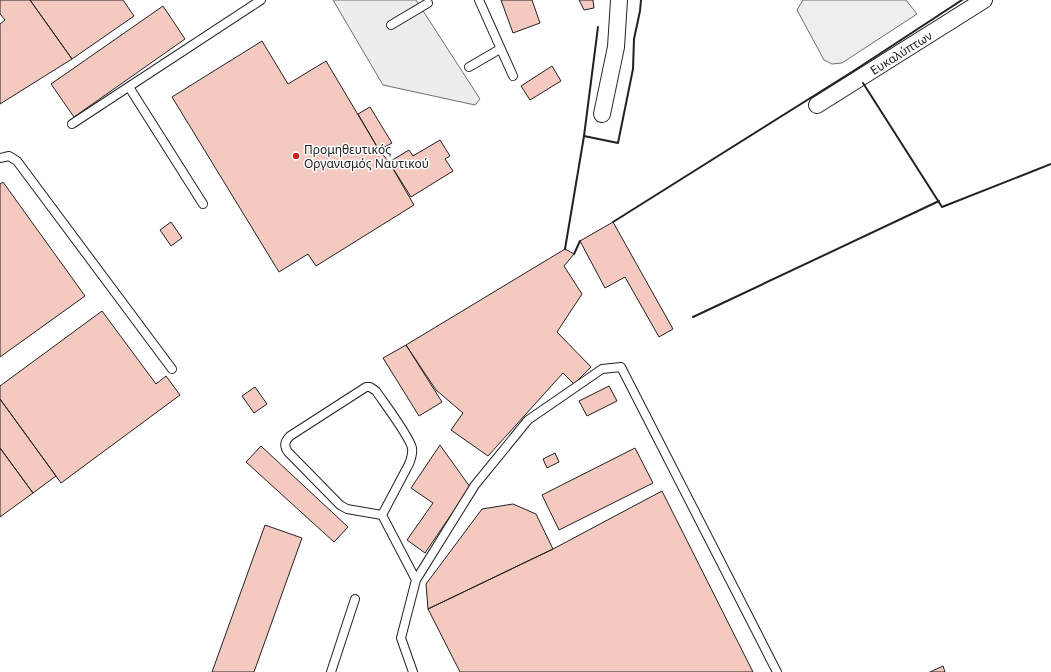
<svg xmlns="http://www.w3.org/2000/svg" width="1051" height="672" font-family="'Noto Sans',sans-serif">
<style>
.green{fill:#eee;stroke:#6f6f6f}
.parking{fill:#ededed;stroke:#6f6f6f}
.building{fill:#f3c9c0;stroke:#222}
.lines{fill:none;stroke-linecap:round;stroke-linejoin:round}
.lane-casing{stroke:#222;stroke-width:10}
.street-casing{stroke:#222;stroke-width:18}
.lane{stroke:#fff;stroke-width:8}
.street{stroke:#fff;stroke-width:16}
.wall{stroke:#222;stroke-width:2}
.poi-dot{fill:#c62828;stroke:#fff;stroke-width:1.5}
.labels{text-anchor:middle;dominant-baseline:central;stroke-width:3;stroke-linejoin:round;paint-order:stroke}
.street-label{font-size:12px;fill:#222;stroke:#fff}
.poi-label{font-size:12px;fill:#222;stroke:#fff;text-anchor:start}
</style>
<rect width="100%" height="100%" fill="#fff"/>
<path class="green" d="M803,0H906L917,14L842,63L832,64L824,60L797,10Z"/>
<path class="parking" d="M333,0H416L480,99L475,105L383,85Z"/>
<path class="building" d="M0,0H30L72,59L0,104V24L5,20L0,14Z
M30,0H123L134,16L72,59Z
M501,0H532L540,23L513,33Z
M579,0H593L594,8L584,10Z
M163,6L185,39L74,117L51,84Z
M262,41L288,84L326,61L379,150L389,162L414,205L316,266L308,254L279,272L172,97Z
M552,66L561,81L530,100L521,86Z
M370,107L392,143L379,150L358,114Z
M440,140L450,156L445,159L453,171L411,197L389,162L409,150L413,156Z
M3,182L85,296L0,357V184Z
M171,222L182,238L171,246L160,230Z
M613,222L673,329L659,337L625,277L605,288L580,241Z
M565,249L574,254L564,266L582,294L557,332L591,367L574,384L563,373L488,456L451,430L463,413L436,390L406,345Z
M102,311L156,384L166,376L180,395L61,483L0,399V386Z
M406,345L442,402L419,416L383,358Z
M609,386L617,401L587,416L579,401Z
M255,387L267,404L254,413L242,396Z
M0,399L56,476L33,493L0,448Z
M440,445L470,487L425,553L407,540L433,503L411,488Z
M261,446L348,527L334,542L246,462Z
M0,448L33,493L0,517Z
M635,448L653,483L559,530L542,495Z
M555,453L559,462L547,468L543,459Z
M662,491L753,672H460L428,609L553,549Z
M513,504L536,514L553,549L428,609L426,584L482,509Z
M265,525L302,538L254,672H212Z
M943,666L945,672H930Z"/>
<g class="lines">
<defs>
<path id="lane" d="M479,0L513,76
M391,25L428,3
M469,67L500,49
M129,87L203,204
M72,124L261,0
M0,158L9,156L17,161L172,369
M382,515L347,509L340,505L288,452C284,446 284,442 290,436L366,387H370L376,391C384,403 410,437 412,448C413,454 411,459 409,464L382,515L416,580
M331,672L355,599
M413,672L401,638L416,580L475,485L528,420L602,369L621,367L777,672"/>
<g id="street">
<path id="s1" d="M817,105L984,0"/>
<path d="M602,114L616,47L619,0"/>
</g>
</defs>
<use href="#lane" class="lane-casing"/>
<use href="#street" class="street-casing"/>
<use href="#lane" class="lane"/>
<use href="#street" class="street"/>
<path class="wall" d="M863,83L942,207L1051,164
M584,136L598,27
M613,222L855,70L962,0
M565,249L584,136L618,143L633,69L634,39L640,11L641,0
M574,254L580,241
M693,317L939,201"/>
</g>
<circle class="poi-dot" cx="296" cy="156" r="4"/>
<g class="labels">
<g class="street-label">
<text stroke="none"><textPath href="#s1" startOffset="99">Ευκαλύπτων</textPath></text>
</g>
<g class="poi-label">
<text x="304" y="149">Προμηθευτικός<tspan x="304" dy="14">Οργανισμός Ναυτικού</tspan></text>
</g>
</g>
</svg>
